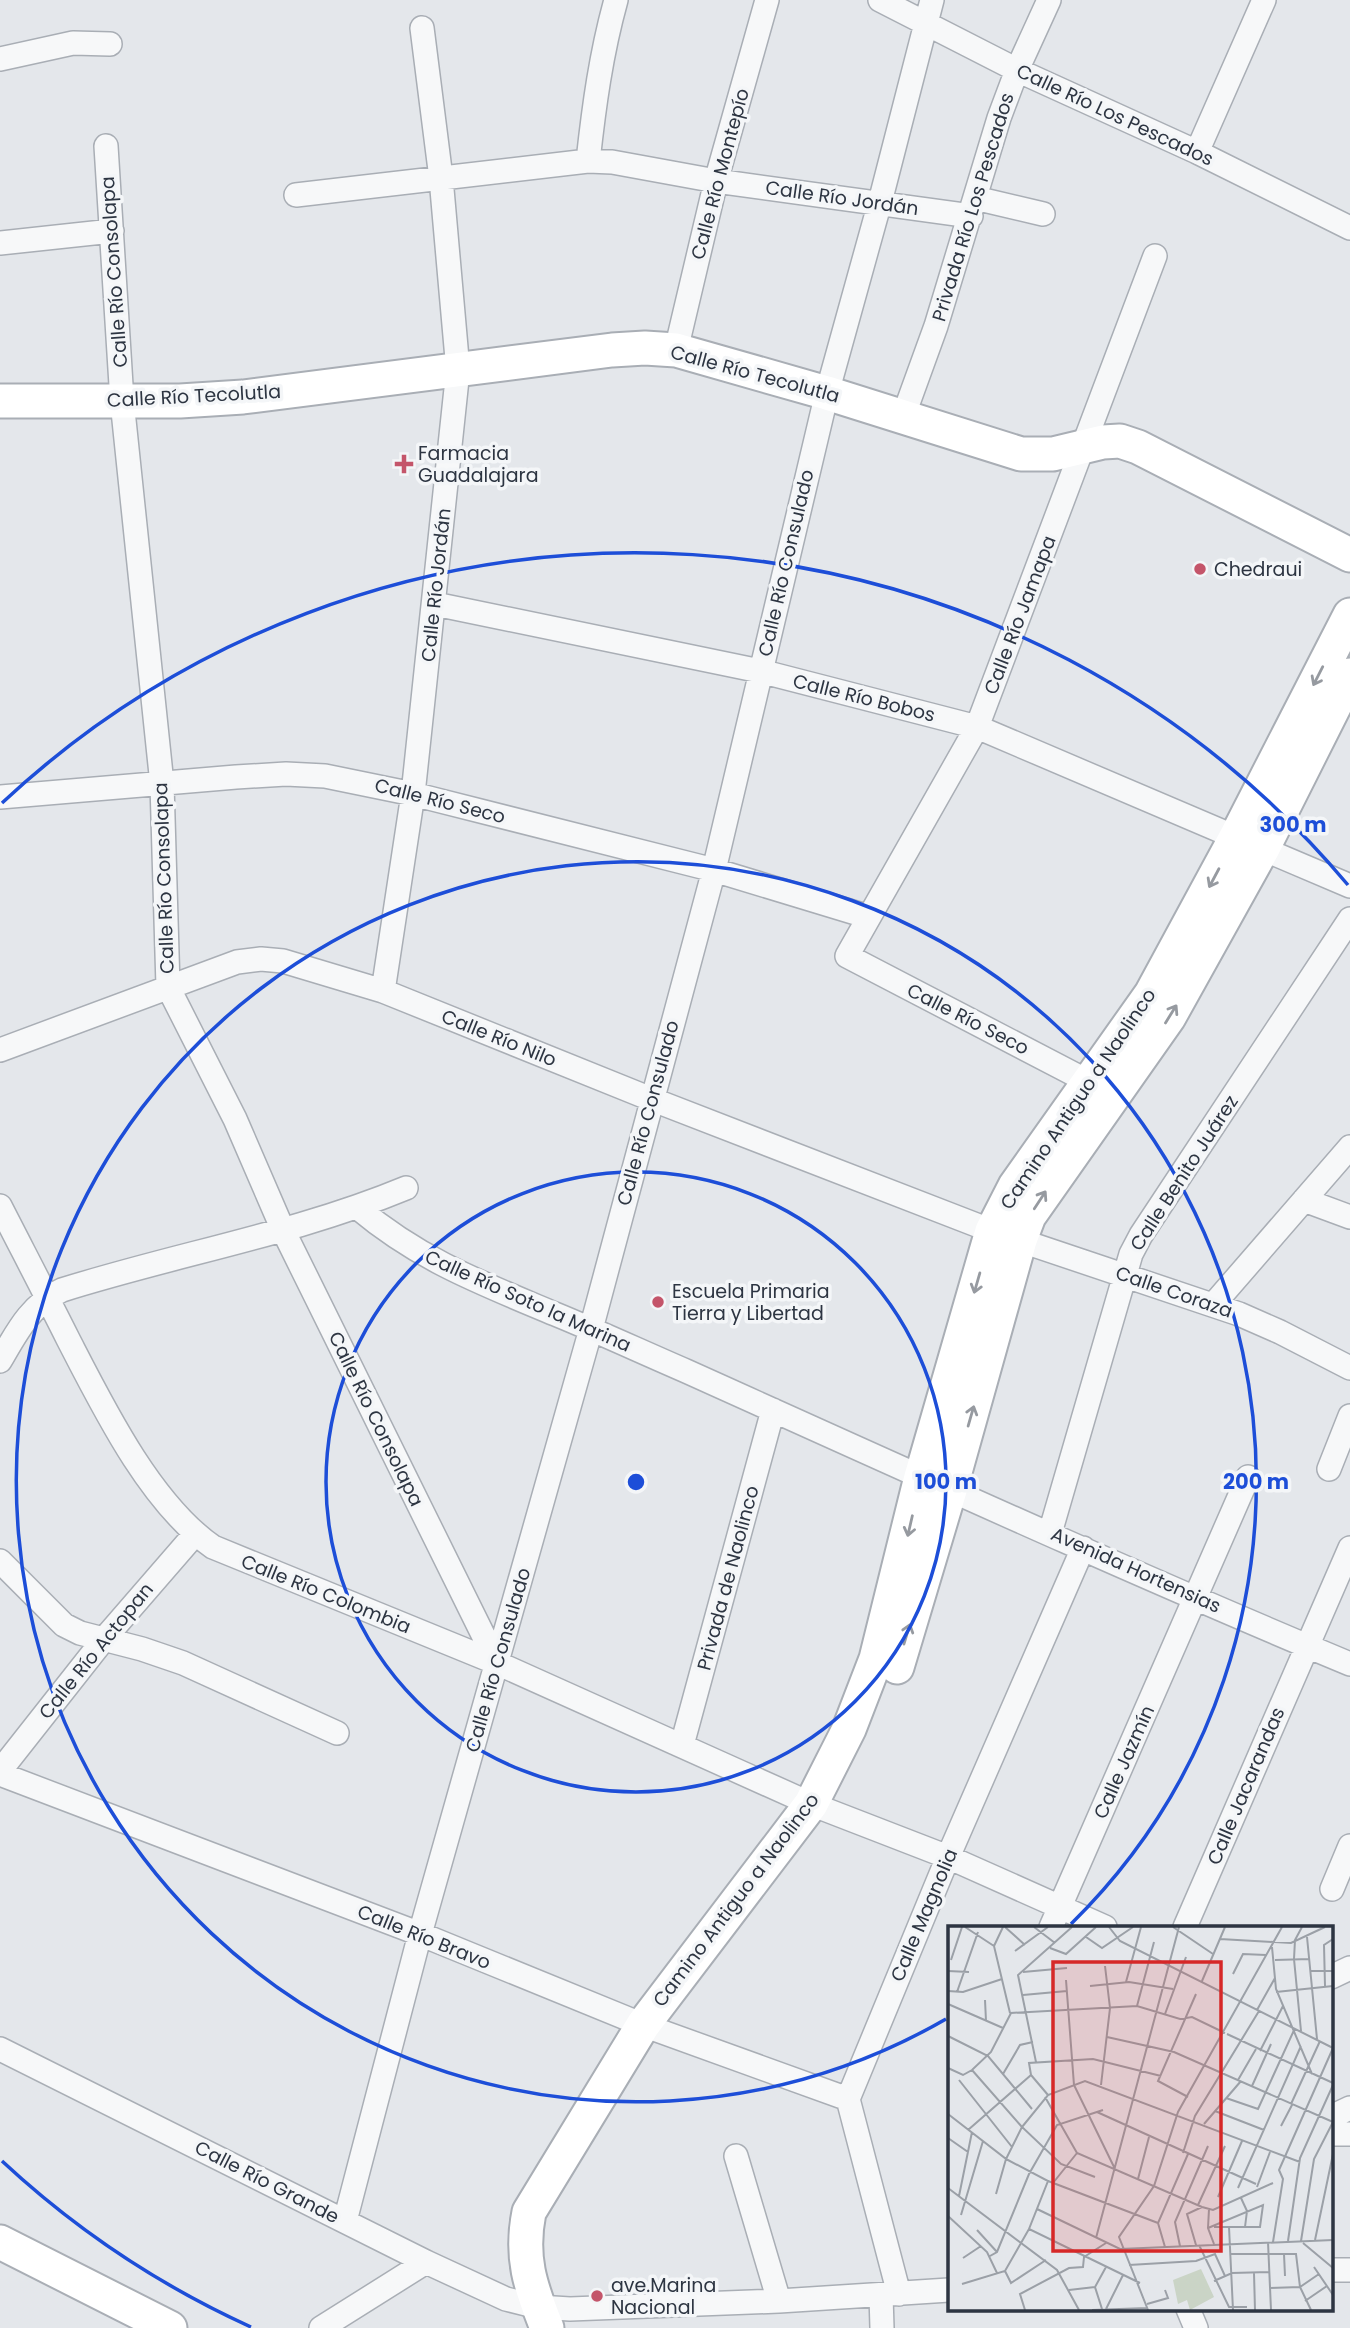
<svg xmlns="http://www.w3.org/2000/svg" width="1350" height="2328" font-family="Poppins,sans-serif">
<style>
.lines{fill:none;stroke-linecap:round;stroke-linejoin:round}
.minor-casing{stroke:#a9aeb5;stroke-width:26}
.secondary-casing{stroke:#a9aeb5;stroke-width:37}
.minor{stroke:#f7f8f9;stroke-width:23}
.secondary{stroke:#fff;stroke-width:33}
.oneway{stroke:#969aa0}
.ring{fill:none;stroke:#1d4ed8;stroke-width:3.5}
.poi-dot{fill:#c4556a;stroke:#f4f6f8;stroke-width:2.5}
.labels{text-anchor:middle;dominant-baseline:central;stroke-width:7;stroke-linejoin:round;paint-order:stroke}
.street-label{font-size:19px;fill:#2d3542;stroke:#f4f6f8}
.poi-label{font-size:19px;fill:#2d3542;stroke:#f4f6f8;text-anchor:start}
.inset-road{fill:none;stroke:#9ba0a7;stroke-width:2}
.view{fill:#d62828;fill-opacity:0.15;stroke:#d62828;stroke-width:3.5}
.inset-edge{fill:none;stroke:#2d3542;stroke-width:3.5}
.centre{fill:#1d4ed8;stroke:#f4f6f8;stroke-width:3.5}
.ring-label{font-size:21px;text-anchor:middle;font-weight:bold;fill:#1d4ed8;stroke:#f4f6f8;stroke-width:7;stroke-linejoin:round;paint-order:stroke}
</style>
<rect width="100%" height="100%" fill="#e4e7eb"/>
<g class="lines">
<defs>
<path id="minor" d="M880,0L1017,70L1197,152L1350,228
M0,59L73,43L110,44
M106,146L122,401L162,784L168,987L235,1119L283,1230L497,1663
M1197,152L1264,0
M588,161C594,106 601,54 616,0
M296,195L588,161L612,162L716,181L971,216
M975,198L1043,214
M0,243L112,231
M676,350L716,181L767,0
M903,417L936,326L999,118L1017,70L1049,0
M435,604L760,671L977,727L1350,886
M0,797L236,777L286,774L325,776L413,794L714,870L869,917
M383,991L413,794L458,370L441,178L422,28
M0,1050L237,962L261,959L283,961L383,991L651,1099L992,1231L1239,1314L1280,1332L1350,1368
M1089,1082L847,956L977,727L1155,256
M1304,1200L1350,1217
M0,1206C23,1251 46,1295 68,1339C103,1407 150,1503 213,1547L497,1663L811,1804L948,1857L1105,1927
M358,1208C420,1260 481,1283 555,1314C599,1332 642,1352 686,1371C906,1470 1127,1571 1350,1664
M1213,1305L1350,1147
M0,1361C17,1332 30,1305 62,1290C176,1254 295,1234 406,1188
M1329,1469L1350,1416
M1050,1533L1131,1254L1141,1235L1350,919
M0,1561L64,1625L80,1633L142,1649L183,1663L337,1733
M682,1745L773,1410
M0,1771L104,1639L195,1534
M0,1774L420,1934L643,2025L848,2099
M1332,1889L1350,1846
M1051,1927L1248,1477
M1185,1927L1350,1548
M1331,1977L1350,1968
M0,2049L426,2262L506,2299L538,2307L570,2309L779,2301L949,2290
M1331,2117L1350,2108
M1331,2134H1350
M736,2156L779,2301
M345,2221L420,1934L591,1329L714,870L827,393L880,202L932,0
M1331,2270H1350
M899,2294L848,2099L948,1857L1083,1548
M881,2295L882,2328
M1188,2309L1196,2328
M321,2328L426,2262"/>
<path id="secondary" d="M0,401H180L243,397L612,350L645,348L676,350L827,393L1021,454H1053L1103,442L1120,441L1138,447L1350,555
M897,1667L950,1490L1020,1240L1029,1216L1169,1017L1263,848L1350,675
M0,2242L170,2328
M547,2328C530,2286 520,2257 529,2212L643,2025L811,1804L849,1729L876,1659L921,1477L992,1231L1015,1186L1151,994L1236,837L1350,615"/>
</defs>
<use href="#minor" class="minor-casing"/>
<use href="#secondary" class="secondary-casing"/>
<use href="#minor" class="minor"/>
<use href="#secondary" class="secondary"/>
</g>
<defs><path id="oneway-shaft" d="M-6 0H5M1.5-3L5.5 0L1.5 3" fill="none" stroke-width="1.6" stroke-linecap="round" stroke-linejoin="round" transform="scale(1.75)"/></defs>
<g class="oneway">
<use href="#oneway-shaft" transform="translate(1318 676) rotate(117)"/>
<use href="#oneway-shaft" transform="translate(1214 878) rotate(118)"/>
<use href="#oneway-shaft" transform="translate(1171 1014) rotate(-58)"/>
<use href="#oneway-shaft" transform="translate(1040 1200) rotate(-57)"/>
<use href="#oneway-shaft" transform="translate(977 1283) rotate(106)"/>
<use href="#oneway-shaft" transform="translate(971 1416) rotate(-74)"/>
<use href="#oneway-shaft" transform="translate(910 1526) rotate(103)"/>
<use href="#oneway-shaft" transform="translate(907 1634) rotate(-73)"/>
</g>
<g class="ring">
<circle cx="636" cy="1482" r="310"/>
<path d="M946 2019A620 620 0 1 1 1071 1924"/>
<path d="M251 2327A929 929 0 0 1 2 2161M2 803A929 929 0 0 1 1348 885"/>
</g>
<g class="poi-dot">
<path d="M400.5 453.5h7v7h7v7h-7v7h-7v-7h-7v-7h7z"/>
<circle cx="1200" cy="569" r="7"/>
<circle cx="658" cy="1302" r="7"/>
<circle cx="597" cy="2296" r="7"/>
</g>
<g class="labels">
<g class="street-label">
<text transform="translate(1115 115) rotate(25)">Calle Río Los Pescados</text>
<text transform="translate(720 174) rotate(-75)">Calle Río Montepío</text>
<text transform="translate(842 198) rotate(8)">Calle Río Jordán</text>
<text transform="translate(973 207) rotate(-73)">Privada Río Los Pescados</text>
<text transform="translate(114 272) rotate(-94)">Calle Río Consolapa</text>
<text transform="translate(755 374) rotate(15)">Calle Río Tecolutla</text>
<text transform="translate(194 396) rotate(-3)">Calle Río Tecolutla</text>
<text transform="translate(786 563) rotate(-77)">Calle Río Consulado</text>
<text transform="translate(436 585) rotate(-84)">Calle Río Jordán</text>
<text transform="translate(1020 615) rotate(-69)">Calle Río Jamapa</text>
<text transform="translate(864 698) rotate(14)">Calle Río Bobos</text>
<text transform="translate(440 801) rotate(14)">Calle Río Seco</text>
<text transform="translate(164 878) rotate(-92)">Calle Río Consolapa</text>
<text transform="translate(968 1019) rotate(27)">Calle Río Seco</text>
<text transform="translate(499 1038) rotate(22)">Calle Río Nilo</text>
<text transform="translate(1078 1099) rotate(-56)">Camino Antiguo a Naolinco</text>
<text transform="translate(648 1113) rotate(-75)">Calle Río Consulado</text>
<text transform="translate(1184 1173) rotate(-57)">Calle Benito Juárez</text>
<text transform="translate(1174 1292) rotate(19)">Calle Coraza</text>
<text transform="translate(528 1301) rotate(24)">Calle Río Soto la Marina</text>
<text transform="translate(376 1419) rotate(64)">Calle Río Consolapa</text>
<text transform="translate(1136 1570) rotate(24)">Avenida Hortensias</text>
<text transform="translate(728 1578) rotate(-75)">Privada de Naolinco</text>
<text transform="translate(326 1594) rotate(22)">Calle Río Colombia</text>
<text transform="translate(96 1651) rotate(-51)">Calle Río Actopan</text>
<text transform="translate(498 1660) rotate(-74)">Calle Río Consulado</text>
<text transform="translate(1124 1762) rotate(-66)">Calle Jazmín</text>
<text transform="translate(1246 1786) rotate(-67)">Calle Jacarandas</text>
<text transform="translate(736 1900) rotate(-53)">Camino Antiguo a Naolinco</text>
<text transform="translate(924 1915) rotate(-67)">Calle Magnolia</text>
<text transform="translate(424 1937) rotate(22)">Calle Río Bravo</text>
<text transform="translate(267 2182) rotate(27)">Calle Río Grande</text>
</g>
<g class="poi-label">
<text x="418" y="453">Farmacia<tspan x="418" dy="22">Guadalajara</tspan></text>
<text x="1214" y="569">Chedraui</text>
<text x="672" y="1291">Escuela Primaria<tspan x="672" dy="22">Tierra y Libertad</tspan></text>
<text x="611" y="2285">ave.Marina<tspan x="611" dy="22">Nacional</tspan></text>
</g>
</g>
<g transform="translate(948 1926)">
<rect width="385" height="385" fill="#e4e7eb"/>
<path d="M253,343L266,371L242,384L239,374L230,378L225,354Z" fill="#cad4c6"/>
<path class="inset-road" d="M17,1L46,20L62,87M57,1L77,19M86,1L107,17M161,1L172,15L385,122M225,1L265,28M138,11L154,22L185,1M359,11L369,113M272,13L343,17L377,1M46,20L55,1M324,21L328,63L364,148M102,22L118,28L148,1M67,25L100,1M3,34L14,1M327,34L362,33M0,45L21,46M362,45H385M75,46L119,42M285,48L295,28L318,29M118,54L126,159L167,243M254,55L277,1M178,56L193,1M142,60L181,56L225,63M377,60L376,19L385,13M0,65L15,66L54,53M9,66L30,6M328,66L385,60M75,69L119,65M37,74L38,95M0,78L55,102M189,80L206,16M309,84L327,52M217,88L238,31M353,105L346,33L347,14L354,1M279,108L385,157M0,110L40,130L84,183M159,111L226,126L385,196M312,125L335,80M88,136L70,49L124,1M0,142L15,149L24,144L43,126L63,87L189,80L232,93L244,91L277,107M24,144L74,201L58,233L100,255L81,303L192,357M55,148L72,119L85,116M11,154L64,221M290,154L308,123M153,159L162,82L157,40M304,160L323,118M100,169L83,149L81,137L145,133L213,150M97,171L129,227L254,281L265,284L325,257M240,171L210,155L248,68M278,172L310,183L347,102M343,178L372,115M267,185L316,204M149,186L308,258M0,188L58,233L48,268M256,198L293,155M333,200L344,179M20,204L83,149M0,212L20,226M235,227L247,190L311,85M147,251L113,238L74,201L100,169L137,155L352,236M190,253L201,211M100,255L210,297M105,257L129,227M309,261L322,226M0,262L109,344L131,384M290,262L353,120M11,270L24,206M270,271L294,215M293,272L299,285L297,301M250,279L277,220M89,283L172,323L385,314M261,283L260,302L266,318M13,289L35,215M0,290L39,326L49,347M281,301L285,384M260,302L315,279L312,301H266M29,304L49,326M148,312L231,1M367,314L385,228M340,315L352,232L385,159M353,315L366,233L385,196M320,316L323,384M325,316L335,253L331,244L385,122M355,317L385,342M248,319L239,288L254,281M251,319L281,381H299M232,320L227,296L260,220M217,321L210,297L240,228M282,328H348L352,361L363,384M336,328L337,350M42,330L49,326L81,248L109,199L155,184M15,332L33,320M181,339L248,335L267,328L277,350M366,341L385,369M57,345L63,357L98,334M306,347L307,384M266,355L284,347L321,346M14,358L57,345L81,303M322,362L352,361L371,348M121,364L147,361M357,375L379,360M199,378L220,372L217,364M154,383L147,361L158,341M158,383L175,349M77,384L72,368L121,342L135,341L136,331L158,317M144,384L199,382M200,384L171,311L206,260L230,186L334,1"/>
<path class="view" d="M105,36H273V325H105Z"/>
<rect width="385" height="385" class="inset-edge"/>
</g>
<circle cx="636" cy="1482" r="10" class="centre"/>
<g class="ring-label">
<text x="1293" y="832">300 m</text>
<text x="946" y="1489">100 m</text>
<text x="1256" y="1489">200 m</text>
</g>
</svg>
